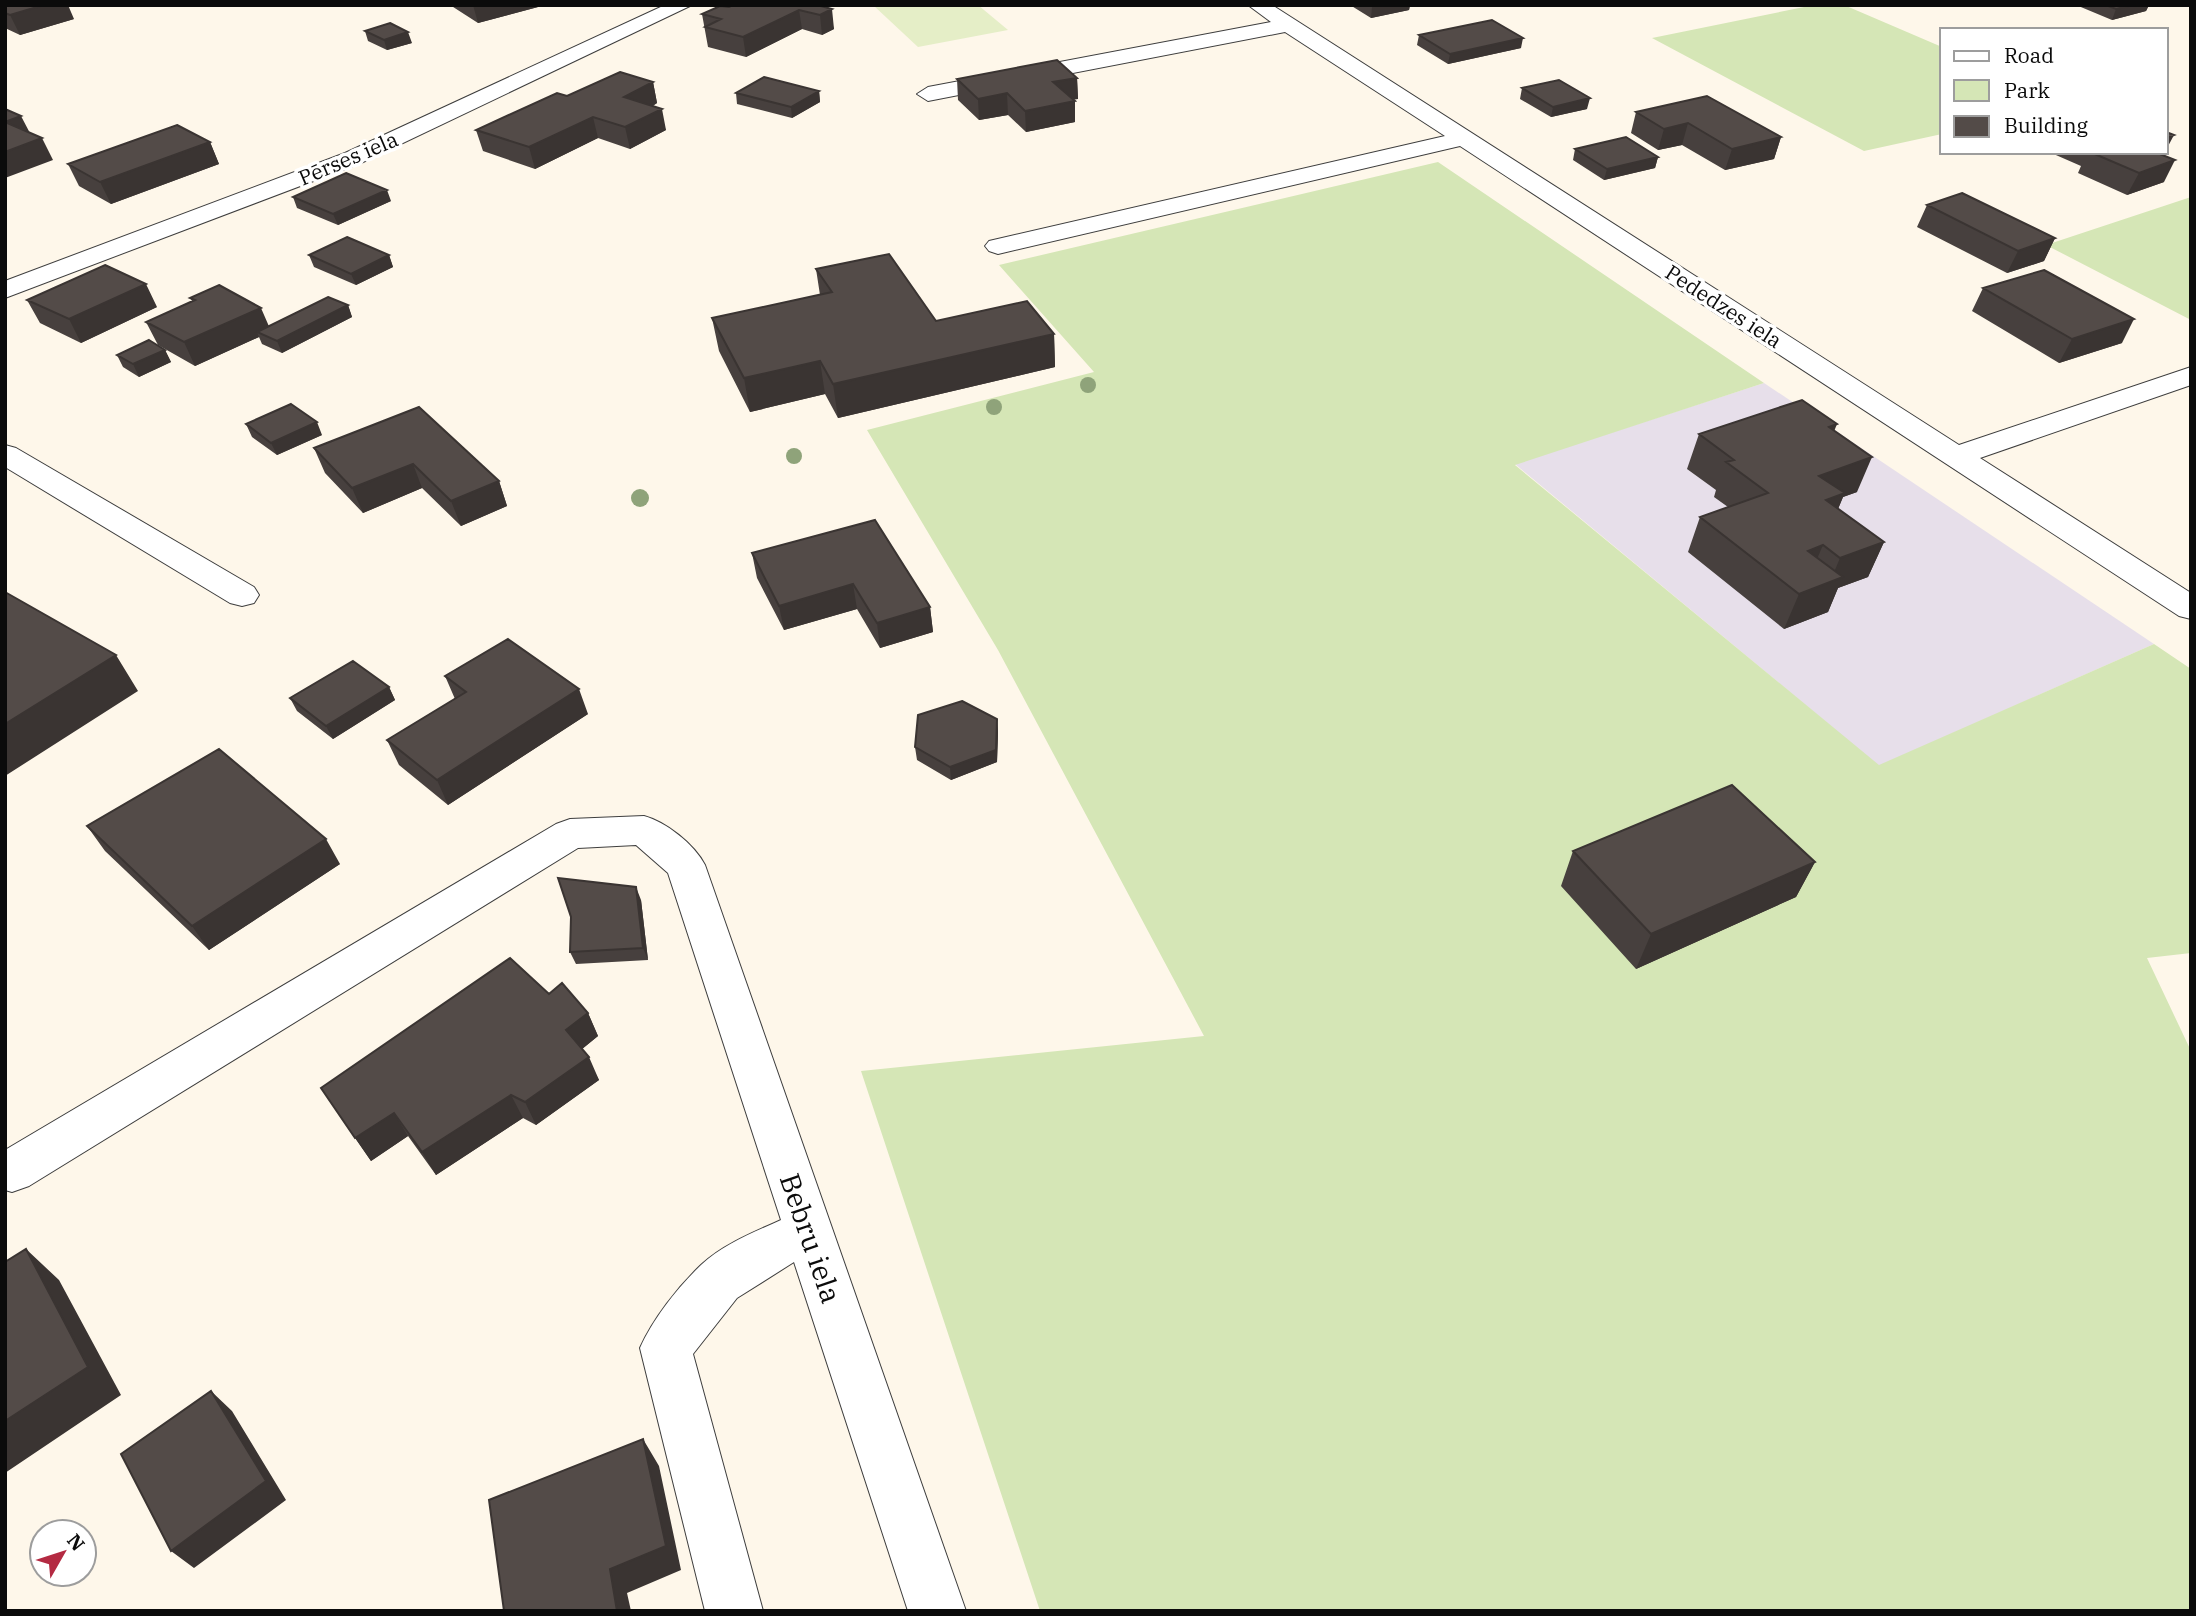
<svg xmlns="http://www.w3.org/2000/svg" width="2196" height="1616" font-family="'IBM Plex Serif',serif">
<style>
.industrial{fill:#e7dfea}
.green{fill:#d5e6b6}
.pitch{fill:#e5eec7}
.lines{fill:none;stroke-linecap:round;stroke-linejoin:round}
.minor-casing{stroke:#3e3e3e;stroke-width:2}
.minor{fill:#fff;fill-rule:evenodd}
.tree{fill:#8fa37a}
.wall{fill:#47403e}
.shaded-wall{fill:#3a3432}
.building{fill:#534b48;stroke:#3a3432;stroke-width:2}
.labels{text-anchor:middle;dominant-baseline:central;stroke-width:7;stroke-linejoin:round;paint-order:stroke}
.far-street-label{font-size:21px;fill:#0b0b0b;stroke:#fff}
.near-street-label{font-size:28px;fill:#0b0b0b;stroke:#fff}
</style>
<rect width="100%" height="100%" fill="#fef7ea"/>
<path class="industrial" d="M1764,383L2154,644L1879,766L1515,464Z"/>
<path class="green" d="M1814,5H1844L1942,47V134L1864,151L1652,38Z
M1438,162L1764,383L1515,465L1879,765L2154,644L2191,669V953L2147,958L2191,1051V1611H1040L861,1071L1204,1036L998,650L867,430L1094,372L999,265Z
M2191,197V320L2046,245Z"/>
<path class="pitch" d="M873,5H978L1008,30L918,47Z"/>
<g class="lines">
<defs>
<path id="minor" d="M665,5H692L361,163L5,298V281L345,153Z
M1248,5H1272L1959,445L2191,367V385L1980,458L2191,593V619L2179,616L1460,146L998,254L989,251L985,246L989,241L1445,136L1285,32L928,101L917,94L928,87L1271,22Z
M5,445L16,448L254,587L259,595L254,603L242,606L230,603L5,467Z
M644,816C666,822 694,844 705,865L966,1611H908L794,1262L737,1298L693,1354L763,1611H705L640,1348C653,1319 678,1287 701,1265C722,1245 754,1232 781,1220L668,873L636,845L578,848L29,1186L12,1192L5,1190V1150L556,824L570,819Z"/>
</defs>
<use href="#minor" class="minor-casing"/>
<use href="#minor" class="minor"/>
</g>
<g class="tree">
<circle cx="1088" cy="385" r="8"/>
<circle cx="994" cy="407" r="8"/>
<circle cx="794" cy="456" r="8"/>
<circle cx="640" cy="498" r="9"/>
</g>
<path class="wall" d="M5,5L74,19L20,35L5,28Z
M450,5H538V7L478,23Z
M733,5H826L834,29L822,35L802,29L746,57L708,47L702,14Z
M1350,5H1410L1409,10L1371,18Z
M2076,5H2149L2146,11L2112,20Z
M365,31L412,43L387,50L368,41Z
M1419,35L1521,48L1448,64L1417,45Z
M1077,78L1078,99H1073L1075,122L1026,132L1008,115L979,120L958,100L957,79Z
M653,82L657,103L653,106L666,130L630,149L598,138L535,169L483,151L476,130L567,96Z
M1522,88L1587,109L1551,117L1520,99Z
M819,91L820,102L792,118L737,104L736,93Z
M1636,112L1781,137L1774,159L1725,170L1682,145L1658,150L1631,133Z
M210,142L219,164L111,204L79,186L68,164Z
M1575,149L1658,157L1655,168L1604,180L1573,160Z
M2049,152H2165L2163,156L2164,182L2127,195L2078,173L2081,166Z
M293,197L391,201L338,225L297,208Z
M1927,205L2055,238L2044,261L2007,273L1917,227Z
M309,255H389L393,267L356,285L314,267Z
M816,269L936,321L1054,334L1055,367L838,418L825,394L750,412L719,351L712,318L820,295Z
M1983,288L2122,343L2059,363L1972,311Z
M190,298L269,326L348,305L352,317L282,353L262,344L259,337L195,366L158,345L146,322L192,301Z
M27,300L157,307L81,343L40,323Z
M165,350L171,362L139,377L123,367L117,355Z
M419,407L499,481L507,506L461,526L422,488L363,513L325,473L314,448Z
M246,424L322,435L277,455L252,437Z
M1835,431L1857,492L1843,497L1838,509L1884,542L1868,577L1838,588L1828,612L1784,629L1688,552L1700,517L1728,507L1714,497L1716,490L1687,469L1699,434Z
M752,553L930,607L933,632L880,648L857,609L784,630L757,578Z
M445,676L588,714L448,805L399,765L387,740L455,699Z
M389,687L395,700L333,739L297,711L290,698Z
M997,719L998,732L997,762L951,780L917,760L915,747Z
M87,826L340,864L209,950L105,851Z
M1573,851L1815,862L1796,897L1636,969L1561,886Z
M641,900L648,960L576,964L570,952Z
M549,994L588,1013L598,1036L582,1049L599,1080L536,1125L523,1118L436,1175L408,1136L371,1161L321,1088Z"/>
<path class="shaded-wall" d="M44,5H68L74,19L20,35L10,15Z
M473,5H538V7L478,23Z
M805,5H826V12L832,9L834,29L822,35L820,15Z
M1382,5H1410L1409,10L1371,18L1372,7Z
M2133,5H2149L2146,11L2112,20L2116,9Z
M799,10L802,29L746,57L743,37Z
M408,32L412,43L387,50L384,40Z
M1523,38L1521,48L1448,64L1450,54Z
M1077,78L1078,99L1054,103L1053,82Z
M653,82L657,103L628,118L624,97Z
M819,91L820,102L792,118L791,107Z
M1007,93L1008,115L979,120L978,99Z
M1590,98L1587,109L1551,117L1553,107Z
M1075,101V122L1026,132L1025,111Z
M662,109L666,130L630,149L625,127Z
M21,116L32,137L5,122Z
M593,117L598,138L535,169L529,147Z
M1688,123L1682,145L1658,150L1664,129Z
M2174,135L2166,150V138Z
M1781,137L1774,159L1725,170L1732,149Z
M42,138L53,160L5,178V152Z
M210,142L219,164L111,204L100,182Z
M1658,157L1655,168L1604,180L1607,169Z
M2175,160L2164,182L2127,195L2139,173Z
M387,190L391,201L338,225L333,214Z
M2055,238L2044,261L2007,273L2018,251Z
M389,255L393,267L356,285L351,274Z
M146,284L157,307L81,343L69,319Z
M348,305L352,317L282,353L277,341Z
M261,308L271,331L257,332L259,337L195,366L184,342Z
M2134,319L2122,343L2059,363L2072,339Z
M1054,334L1055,367L838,418L833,384Z
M165,350L171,362L139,377L133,364Z
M820,361L825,394L750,412L744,378Z
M317,422L322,435L277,455L271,443Z
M1837,424L1823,459L1829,427Z
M1872,457L1857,492L1843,497L1830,528L1819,476Z
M413,464L422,488L363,513L352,488Z
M499,481L507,506L461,526L451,501Z
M1884,542L1868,577L1838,588L1828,612L1784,629L1799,594L1830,582L1840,558Z
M1823,545L1808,580V551Z
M853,584L857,609L784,630L779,606Z
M930,607L933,632L880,648L877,623Z
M116,655L138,691L5,776V724Z
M389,687L395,700L333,739L326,726Z
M579,689L588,714L448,805L437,780Z
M997,719L998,732L997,762L951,780L950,767Z
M326,839L340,864L209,950L192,926Z
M1815,862L1796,897L1636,969L1651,934Z
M636,887L641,900L648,960L643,948Z
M588,1013L598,1036L576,1054L566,1030Z
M589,1057L599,1080L536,1125L525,1102Z
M511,1095L523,1118L436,1175L422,1152Z
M394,1113L408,1136L371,1161L355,1138Z
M26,1249L59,1280L121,1395L5,1473V1421Z
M211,1391L232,1411L286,1500L194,1568L171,1551Z
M643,1439L659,1466L681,1570L627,1593L631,1611H617L610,1569Z"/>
<path class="building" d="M5,5H44L10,15L5,13Z
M733,5H817L832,9L820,15L799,10L743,37L705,27L721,19L702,14L720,6L729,7Z
M2106,5H2133L2116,9Z
M1492,20L1523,38L1450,54L1419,35Z
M390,23L408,32L384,40L365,31Z
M1057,60L1077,78L1053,82L1075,101L1025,111L1007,93L978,99L957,79Z
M620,72L653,82L624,97L662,109L625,127L593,117L529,147L476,130L557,93L567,96Z
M764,77L819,91L791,107L736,93Z
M1559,80L1590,98L1553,107L1522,88Z
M1707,96L1781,137L1732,149L1688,123L1664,129L1636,112Z
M5,109L21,116L5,122Z
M5,122L42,138L5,152Z
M177,125L210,142L100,182L68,164Z
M2166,132L2174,135L2166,138Z
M1626,137L1658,157L1607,169L1575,149Z
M2090,152H2155L2175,160L2139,173Z
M346,173L387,190L333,214L293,197Z
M1962,193L2055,238L2018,251L1927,205Z
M347,237L389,255L351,274L309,255Z
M889,254L936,321L1027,301L1054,334L833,384L820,361L744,378L712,318L832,292L816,269Z
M105,265L146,284L69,319L27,300Z
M2044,270L2134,319L2072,339L1983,288Z
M219,285L261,308L184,342L146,322L195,300L190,298Z
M328,297L348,305L277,341L257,332Z
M149,340L165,350L133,364L117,355Z
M1802,400L1837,424L1829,427L1872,457L1819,476L1845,493L1826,500L1884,542L1840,558L1823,545L1808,551L1843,577L1799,594L1700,517L1768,493L1726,462L1734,460L1699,434Z
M291,404L317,422L271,443L246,424Z
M419,407L499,481L451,501L413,464L352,488L314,448Z
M875,520L930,607L877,623L853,584L779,606L752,553Z
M5,592L116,655L5,724Z
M508,639L579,689L437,780L387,740L466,692L445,676Z
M353,661L389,687L326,726L290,698Z
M962,701L997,719L996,750L950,767L915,747L918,715Z
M219,749L326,839L192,926L87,826Z
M1732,785L1815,862L1651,934L1573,851Z
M558,878L636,887L643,948L570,952L571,917Z
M510,958L549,994L562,983L588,1013L566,1030L589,1057L525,1102L511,1095L422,1152L394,1113L355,1138L321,1088Z
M26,1249L88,1367L5,1421V1262Z
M211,1391L266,1481L171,1551L121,1454Z
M643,1439L666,1546L610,1569L617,1611H504L489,1500Z"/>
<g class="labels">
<g class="far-street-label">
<text transform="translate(348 158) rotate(-23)">Pērses iela</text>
<text transform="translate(1724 306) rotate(33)">Pededzes iela</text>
</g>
<g class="near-street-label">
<text transform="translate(811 1238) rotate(71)">Bebru iela</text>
</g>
</g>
<rect width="2196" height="1616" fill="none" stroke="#0b0b0b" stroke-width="14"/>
<rect x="1940" y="28" width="228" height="126" fill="#ffffff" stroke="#9d9d9d" stroke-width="2"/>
<rect x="1954" y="51" width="35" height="10" fill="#ffffff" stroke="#9d9d9d" stroke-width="2"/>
<text x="2004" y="63" font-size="21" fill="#0b0b0b">Road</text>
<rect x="1954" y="80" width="35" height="21" fill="#d5e6b6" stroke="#9d9d9d" stroke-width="2"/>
<text x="2004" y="98" font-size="21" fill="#0b0b0b">Park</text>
<rect x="1954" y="116" width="35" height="21" fill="#534b48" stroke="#9d9d9d" stroke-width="2"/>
<text x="2004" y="133" font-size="21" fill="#0b0b0b">Building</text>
<g transform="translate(63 1553) rotate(51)"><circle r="33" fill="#ffffff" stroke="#9d9d9d" stroke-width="2"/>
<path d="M0-5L12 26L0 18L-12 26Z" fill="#b42a42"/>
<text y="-10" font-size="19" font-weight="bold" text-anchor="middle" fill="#0b0b0b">N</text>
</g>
</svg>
